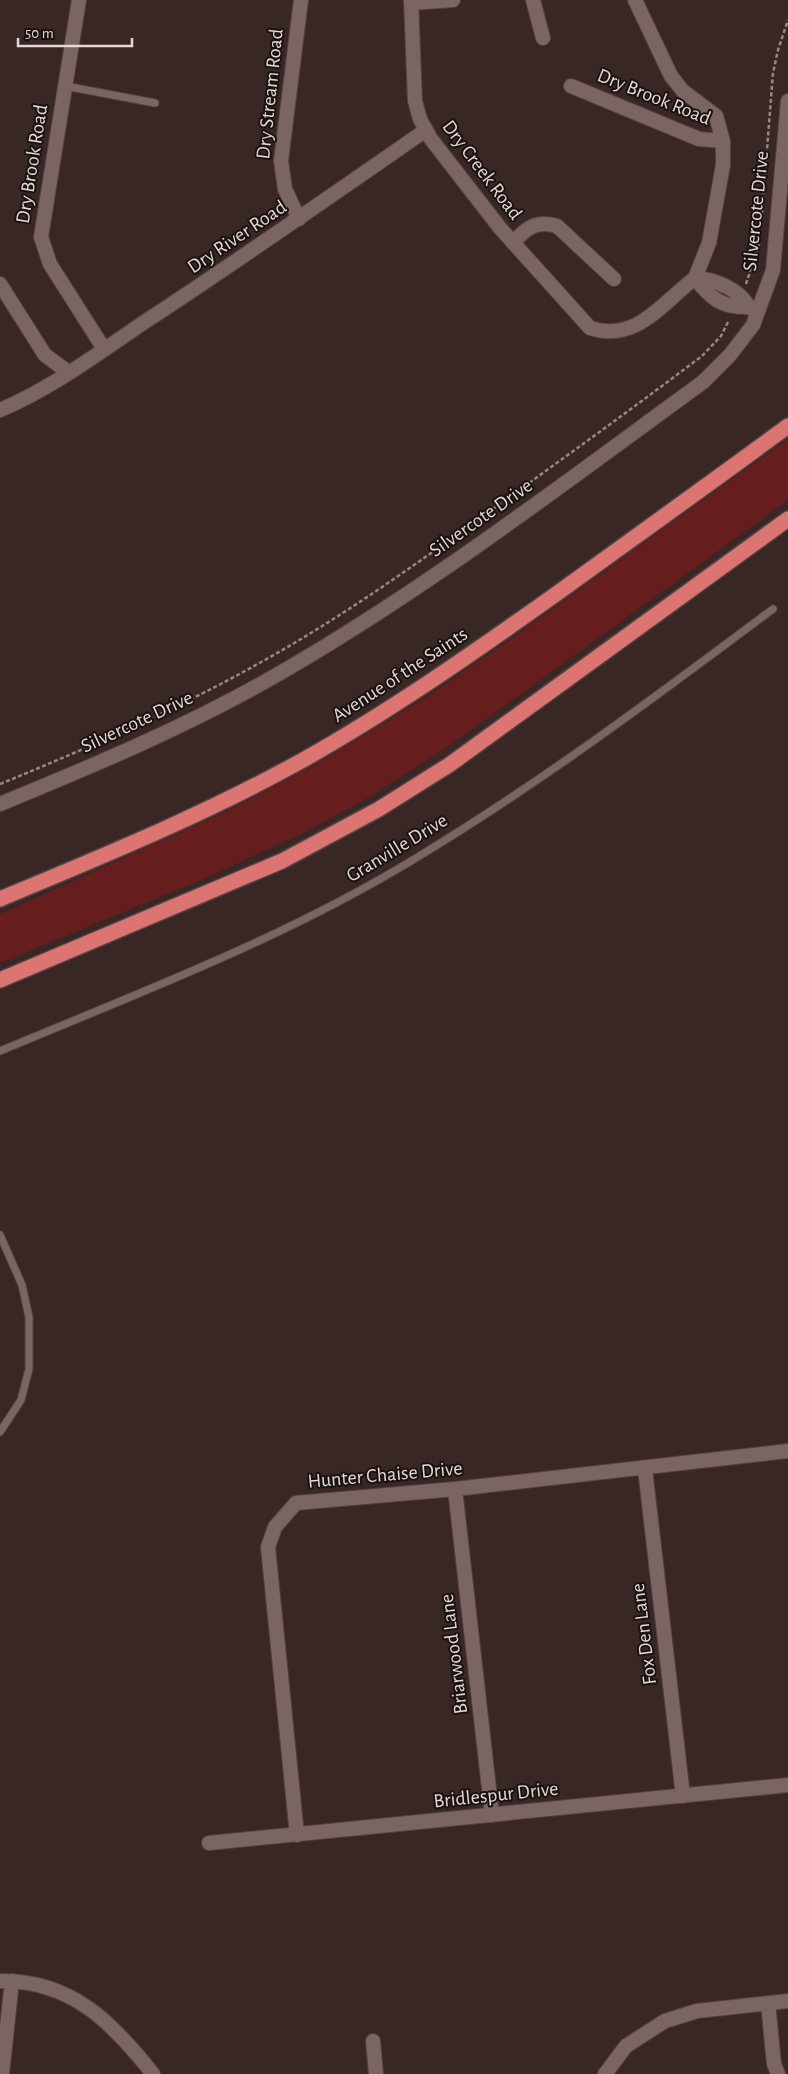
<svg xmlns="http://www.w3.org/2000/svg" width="788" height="2074" font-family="'Alegreya Sans',sans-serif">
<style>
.green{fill:#651d1e}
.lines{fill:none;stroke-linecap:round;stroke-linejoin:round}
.lane-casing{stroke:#534342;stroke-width:9}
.street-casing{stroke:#534342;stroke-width:16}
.highway-casing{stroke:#534342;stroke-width:18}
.path{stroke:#968785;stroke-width:2.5;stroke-dasharray:4 2.5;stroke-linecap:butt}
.lane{stroke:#7b6563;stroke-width:7}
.street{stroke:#7b6563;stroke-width:14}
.highway{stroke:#dc7571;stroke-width:15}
.labels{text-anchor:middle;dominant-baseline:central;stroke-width:4;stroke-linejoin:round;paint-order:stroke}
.street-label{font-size:20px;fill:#e5d8d7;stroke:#1a1211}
</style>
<rect width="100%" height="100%" fill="#392725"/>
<path class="green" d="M788,439V500L510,702L443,750L361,802L299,835L194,883L0,963V914L232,809L323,760L428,696L519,633Z"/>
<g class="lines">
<defs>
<path id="lane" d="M65,86L155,103
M0,1051C141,992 285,938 416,858C540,783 657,696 773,609
M0,1235L22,1285L29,1317V1369L21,1400L0,1432"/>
<path id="street" d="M79,0L41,237L50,264L104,349
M411,0L415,101L420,119L431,139L500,228L590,328C636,343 661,304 695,278C710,298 722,308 748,307
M533,0L543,38
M635,0L671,76L683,91L716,116L723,141V165L709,243L695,278C711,279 725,284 738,294C745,299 747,307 755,311
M411,3L453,0
M571,86L699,139L723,141
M299,219L285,189L281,161L301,0
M513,243C526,228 536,220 557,226L614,279
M0,284L45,355L68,372
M0,410C53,388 101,351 149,319C242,258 334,194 426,130
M0,804C90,767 181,729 266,681C420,594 560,486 703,382L730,355L753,325L773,270L788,101
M645,1469L683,1796
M455,1489L492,1815
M297,1835L268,1547L275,1527L296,1503L455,1489L788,1451
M209,1843L788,1785
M0,1981C71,1980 112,2022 153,2074
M768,2003L774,2064L778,2074
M373,2041L376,2074
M2,2074L12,1981
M605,2074L626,2046L665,2021L697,2011L788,2001"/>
<path id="highway" d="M0,899C103,856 206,814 303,760C392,710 476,651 559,592C635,537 712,482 788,426
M0,980L282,861L379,809L449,765L788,519"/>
</defs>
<use href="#lane" class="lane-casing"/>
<use href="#street" class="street-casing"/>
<use href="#highway" class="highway-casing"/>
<path class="path" d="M761,226L773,73L778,50L788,20
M746,284L759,244
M0,784C90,747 178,709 263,661C344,616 419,562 494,508C564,458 633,408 702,356L721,336L729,320"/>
<use href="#lane" class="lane"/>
<use href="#street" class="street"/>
<use href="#highway" class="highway"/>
</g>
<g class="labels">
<g class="street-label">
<text transform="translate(270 94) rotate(-84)">Dry Stream Road</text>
<text transform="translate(654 97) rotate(22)">Dry Brook Road</text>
<text transform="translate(32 164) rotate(-81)">Dry Brook Road</text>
<text transform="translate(482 170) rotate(53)">Dry Creek Road</text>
<text transform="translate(756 211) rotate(-84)">Silvercote Drive</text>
<text transform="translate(237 237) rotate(-34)">Dry River Road</text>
<text transform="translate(481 518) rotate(-35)">Silvercote Drive</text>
<text transform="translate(400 675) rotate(-33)">Avenue of the Saints</text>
<text transform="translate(137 722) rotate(-25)">Silvercote Drive</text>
<text transform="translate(397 848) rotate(-31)">Granville Drive</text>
<text transform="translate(385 1475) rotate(-5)">Hunter Chaise Drive</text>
<text transform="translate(644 1634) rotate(-97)">Fox Den Lane</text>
<text transform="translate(454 1654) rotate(-97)">Briarwood Lane</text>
<text transform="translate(496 1795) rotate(-6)">Bridlespur Drive</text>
</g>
</g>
<path d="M18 38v8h114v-8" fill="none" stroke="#e5d8d7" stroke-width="2.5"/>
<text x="25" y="38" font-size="15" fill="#e5d8d7" stroke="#1a1211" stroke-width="4" paint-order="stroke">50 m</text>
</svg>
